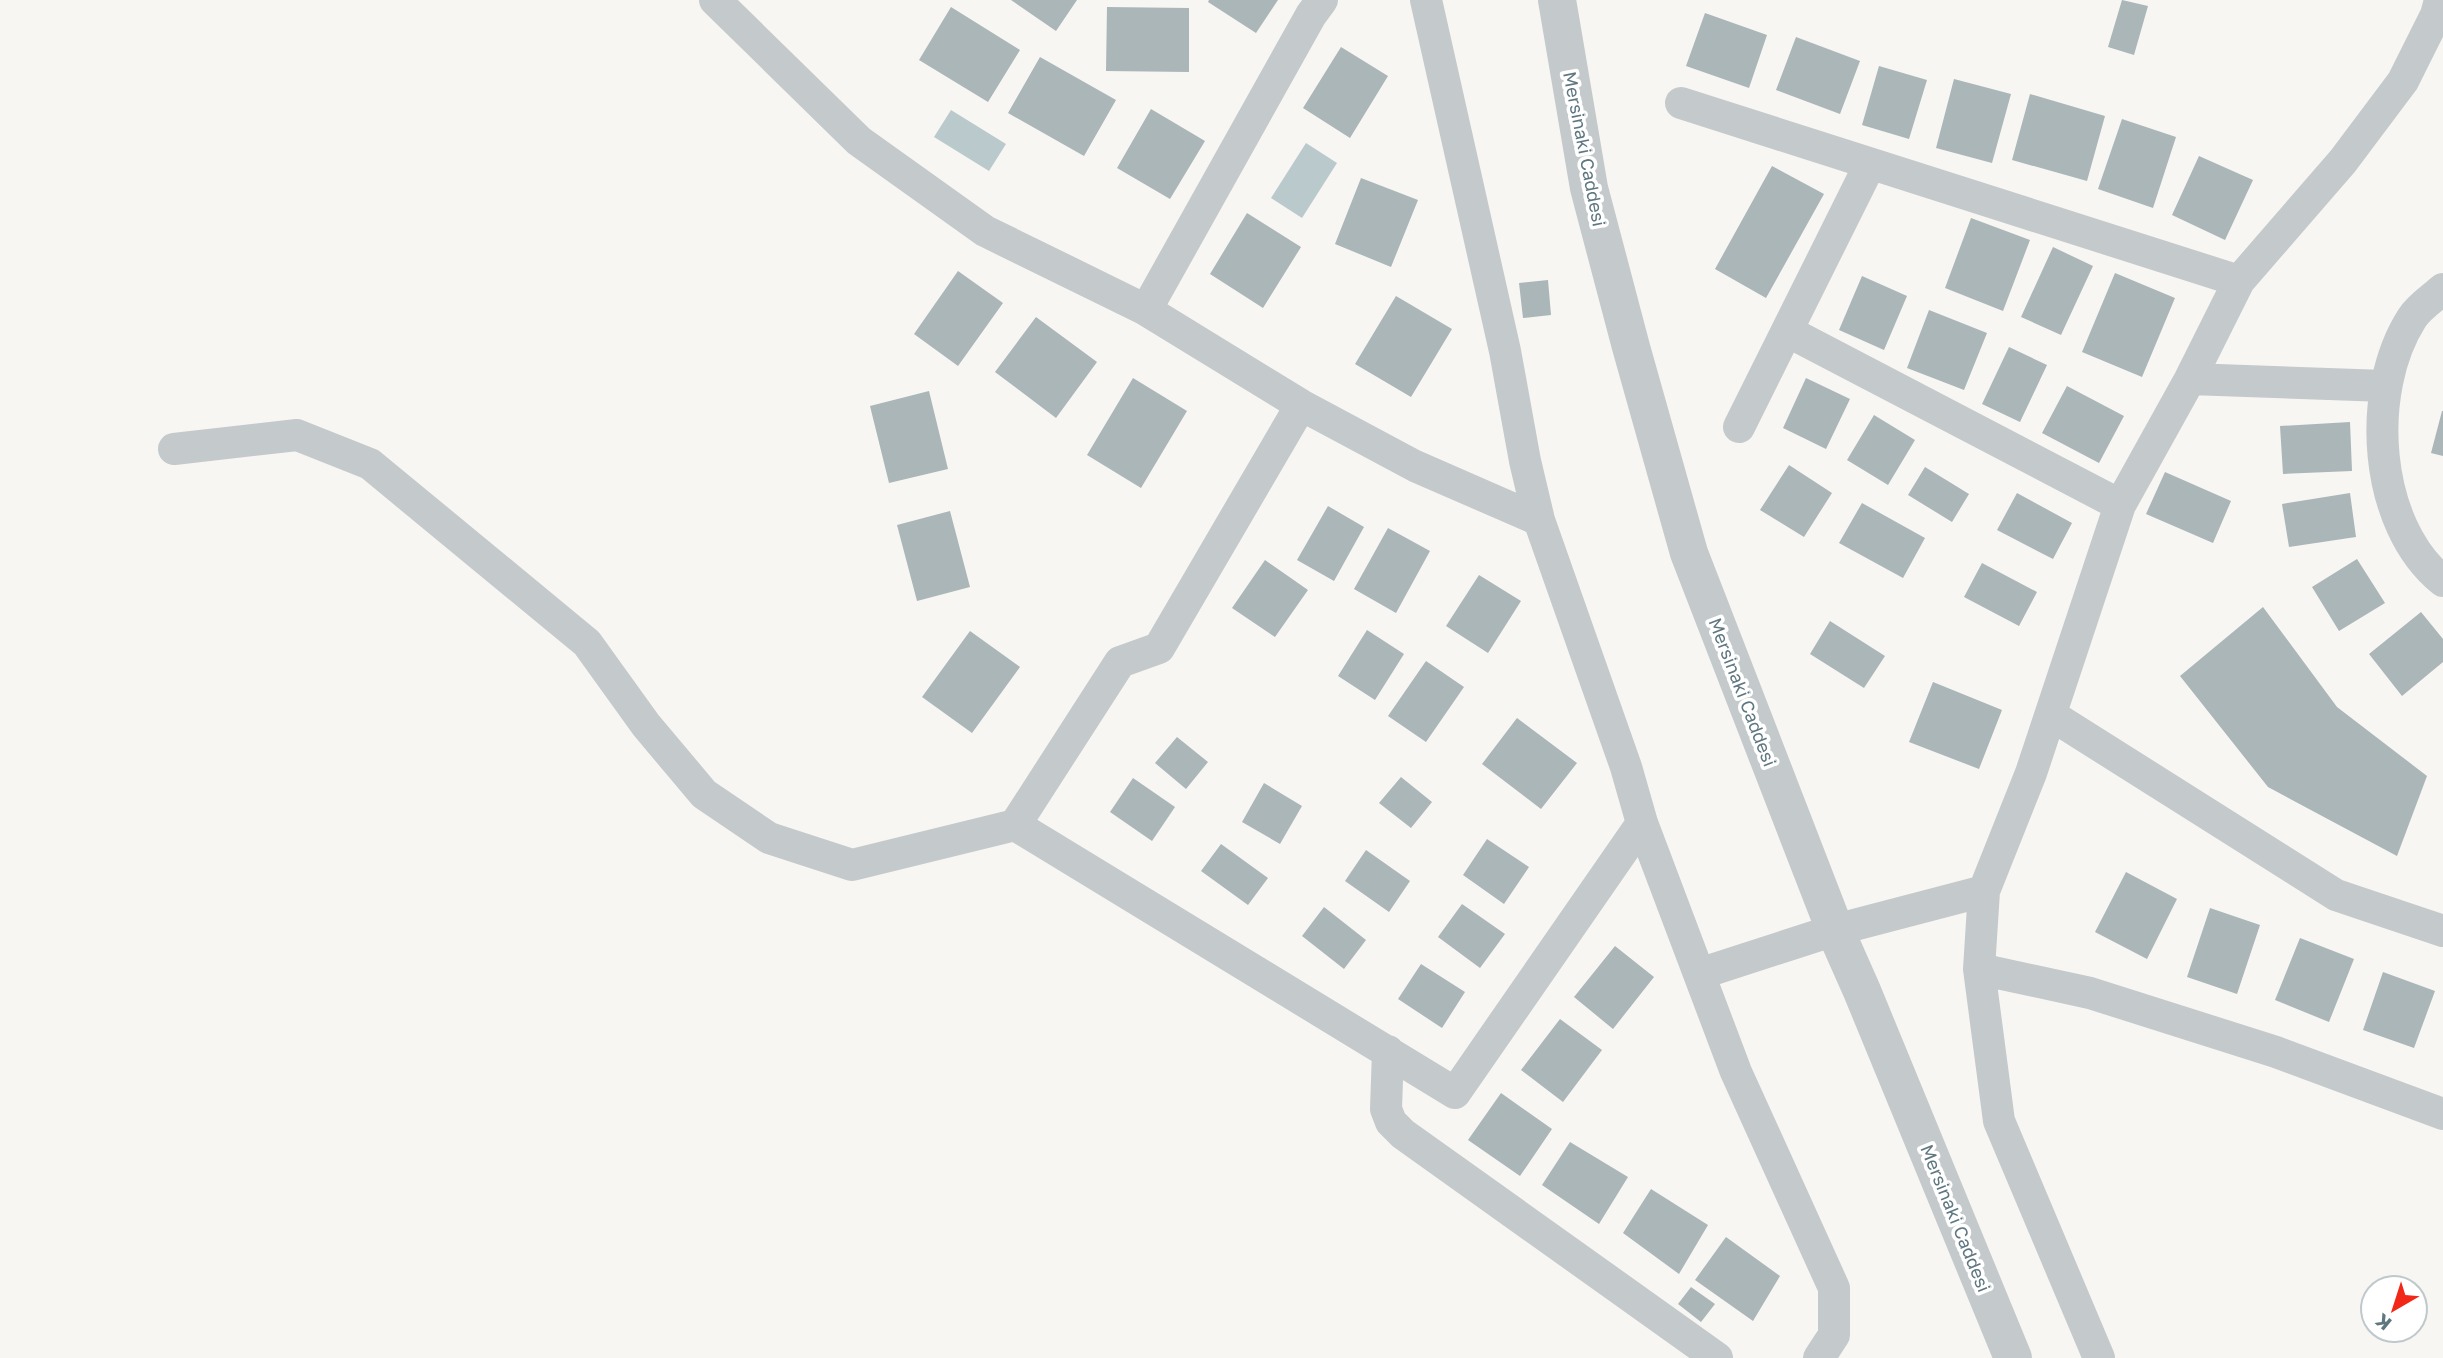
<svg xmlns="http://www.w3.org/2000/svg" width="2443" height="1358" font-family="'Golos Text',sans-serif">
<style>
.water{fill:#bacacc}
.building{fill:#aab6b8}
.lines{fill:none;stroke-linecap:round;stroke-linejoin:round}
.minor{stroke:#c4c9cb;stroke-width:32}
.tertiary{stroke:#c4c9cb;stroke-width:38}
.labels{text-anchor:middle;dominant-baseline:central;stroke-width:7;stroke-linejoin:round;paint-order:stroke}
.street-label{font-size:18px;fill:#5f7780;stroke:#fff}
</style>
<rect width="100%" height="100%" fill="#f7f6f3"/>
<path class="water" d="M951,110L1006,144L989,171L934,137Z
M1306,143L1337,163L1302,218L1271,198Z"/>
<path class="building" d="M1011,0H1077L1056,31Z
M1209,0H1278L1256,33L1208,2Z
M2122,0L2148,6L2134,55L2108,47Z
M951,7L1020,50L988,102L919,60Z
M1107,7L1189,8V72L1106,71Z
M1705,13L1767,35L1749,88L1686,66Z
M1796,37L1860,61L1840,114L1776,90Z
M1341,47L1388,76L1350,138L1303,108Z
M1040,57L1116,100L1084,156L1008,113Z
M1879,66L1927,80L1909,139L1862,125Z
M1954,79L2011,94L1992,163L1936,148Z
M2030,94L2105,116L2087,181L2012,160Z
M1151,109L1205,141L1170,199L1117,168Z
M2122,119L2176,137L2153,208L2098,189Z
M2199,156L2253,180L2225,240L2172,215Z
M1772,166L1824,194L1766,298L1715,269Z
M1361,178L1418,200L1391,267L1335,244Z
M1247,213L1301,247L1263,308L1210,274Z
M1971,218L2030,240L2003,311L1945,288Z
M2053,247L2093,266L2061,335L2021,317Z
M958,271L1003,303L958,366L914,334Z
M2115,273L2175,298L2142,377L2082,352Z
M1862,276L1907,296L1884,350L1839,330Z
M1548,280L1551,315L1523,318L1519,283Z
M1396,296L1452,329L1411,397L1355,364Z
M1929,310L1987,333L1964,390L1907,368Z
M1036,317L1097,362L1056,418L995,372Z
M2009,347L2047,365L2020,422L1982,404Z
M1133,378L1187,411L1141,488L1087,455Z
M1806,378L1850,399L1826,449L1783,428Z
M2067,386L2124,416L2099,463L2042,433Z
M929,391L948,469L889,483L870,406Z
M2442,411H2443V456L2431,453Z
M1874,415L1915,440L1888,485L1847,460Z
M2350,422L2352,471L2283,474L2280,426Z
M1789,465L1832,493L1804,537L1760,510Z
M1925,467L1969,494L1952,522L1908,495Z
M2165,472L2231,501L2213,543L2146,514Z
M2017,493L2072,523L2053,559L1997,530Z
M2350,493L2356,537L2289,547L2282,504Z
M1862,503L1925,538L1903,578L1839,543Z
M1328,506L1364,527L1334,581L1297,560Z
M950,511L970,587L917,601L897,525Z
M1388,528L1430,551L1396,613L1354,589Z
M2357,559L2385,603L2339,631L2312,587Z
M1265,560L1308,590L1275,637L1232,608Z
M1982,563L2037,592L2019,626L1964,597Z
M1479,575L1521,601L1488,653L1446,626Z
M2263,607L2337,707L2427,776L2397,856L2268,787L2180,676Z
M2421,612L2443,639V662L2402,696L2369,654Z
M1830,621L1885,656L1864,688L1810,654Z
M1367,630L1404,654L1375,700L1338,676Z
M970,631L1020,667L972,733L922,697Z
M1426,661L1464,687L1426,742L1388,716Z
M1933,682L2002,710L1979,769L1909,742Z
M1517,718L1577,763L1541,809L1482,764Z
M1177,737L1208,762L1186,789L1155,763Z
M1401,777L1432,802L1411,828L1379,803Z
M1133,778L1175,807L1152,841L1110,812Z
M1264,783L1302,806L1280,844L1242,822Z
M1487,839L1529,867L1504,904L1463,875Z
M1221,844L1268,878L1248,905L1201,871Z
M1366,850L1410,881L1389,912L1345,881Z
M2126,872L2177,899L2147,959L2095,932Z
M1462,904L1505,934L1480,968L1438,937Z
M1324,907L1366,940L1344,969L1302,936Z
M2210,908L2260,925L2237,994L2187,977Z
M2300,938L2354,959L2329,1022L2275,1000Z
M1615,946L1654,977L1613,1029L1574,997Z
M1421,964L1465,992L1442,1028L1398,999Z
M2383,972L2435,991L2414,1048L2363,1030Z
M1560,1019L1602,1050L1563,1102L1521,1070Z
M1501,1093L1552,1129L1520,1176L1468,1140Z
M1570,1142L1628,1177L1599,1224L1542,1185Z
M1651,1189L1708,1225L1679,1274L1623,1233Z
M1726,1237L1780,1276L1753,1321L1695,1280Z
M1691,1287L1715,1304L1701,1322L1678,1304Z"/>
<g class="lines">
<path class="minor" d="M715,0L859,141L985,231L1146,310L1301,405L1415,466L1539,520
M1426,0L1505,351L1525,461L1539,520L1626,767L1642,823L1736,1072L1834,1288V1335L1819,1358
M1681,103L2239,281
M2443,289C2433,298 2419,307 2412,318C2365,391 2373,525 2443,581
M1146,310L1311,15L1322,0
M1787,331L2120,505
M2190,379L2385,386
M1739,427L1870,164
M174,449L297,435L370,464L587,643L646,725L704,794L769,838L852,865L1015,825L1455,1093L1642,823
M2051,715L2336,895L2443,931
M1015,825L1120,662L1159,648L1301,405
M1984,891L1979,969L2090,993L2276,1052L2443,1114
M1979,969L1999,1121L2099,1358
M1699,974L1835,930L1984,891L2031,773L2120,505L2190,379L2239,281L2343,161L2403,81L2436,15L2440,0
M1388,1051L1386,1109L1391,1122L1403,1134L1717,1358"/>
<path class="tertiary" d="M1557,0L1589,188L1631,347L1689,553L1835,930L1862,991L2013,1358"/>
</g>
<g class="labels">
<g class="street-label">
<text transform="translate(1585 149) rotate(79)">Mersinaki Caddesi</text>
<text transform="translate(1743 692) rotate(69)">Mersinaki Caddesi</text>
<text transform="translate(1956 1218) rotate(68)">Mersinaki Caddesi</text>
</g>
</g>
<g transform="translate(2394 1309) rotate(219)"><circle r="33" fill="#ffffff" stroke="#bfc9cc" stroke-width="2"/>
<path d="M0-5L12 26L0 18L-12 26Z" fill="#f12818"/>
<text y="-10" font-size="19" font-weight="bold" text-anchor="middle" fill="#5f7780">K</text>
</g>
</svg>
